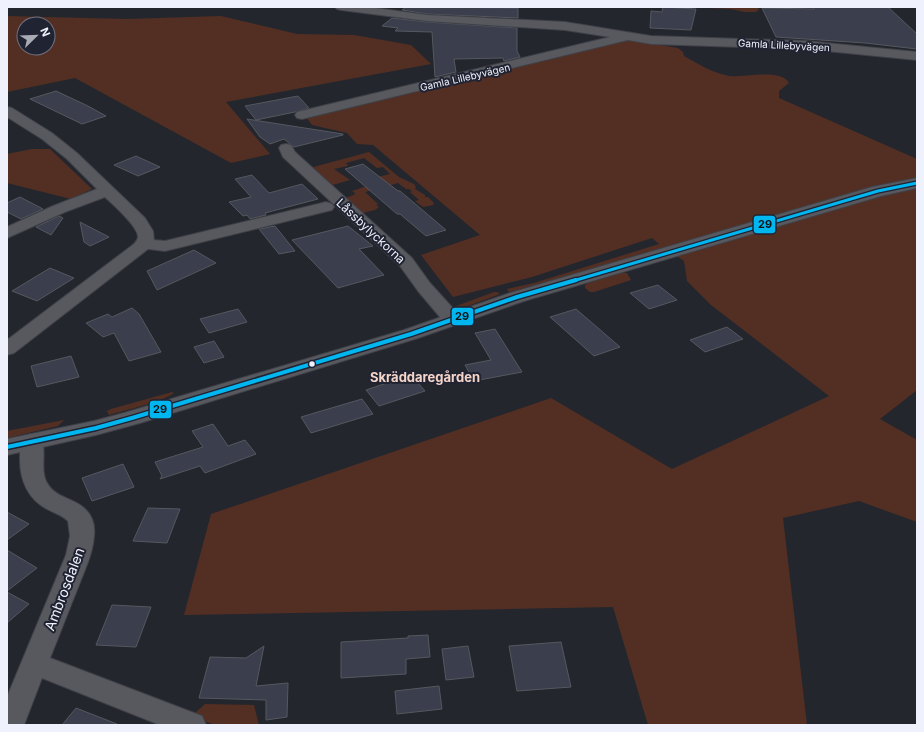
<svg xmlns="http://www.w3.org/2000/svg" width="924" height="732" font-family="Inter,sans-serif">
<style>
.green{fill:#532f23;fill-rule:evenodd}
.building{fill:#3b3e4c;stroke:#56585f}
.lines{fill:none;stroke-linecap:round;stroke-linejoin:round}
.minor-casing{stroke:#3f4148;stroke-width:2}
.tertiary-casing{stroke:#3f4148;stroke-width:2}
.minor{fill:#58595f;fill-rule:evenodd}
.tertiary{fill:#58595f;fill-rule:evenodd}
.bus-1-far1-casing{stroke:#202332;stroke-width:5.5}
.bus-1-casing{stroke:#202332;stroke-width:7}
.bus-1-far1{stroke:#00b6f1;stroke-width:3}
.bus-1{stroke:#00b6f1;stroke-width:4}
.bus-dot{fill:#eff1fc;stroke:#202332;stroke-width:1.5}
.labels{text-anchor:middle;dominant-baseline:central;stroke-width:4;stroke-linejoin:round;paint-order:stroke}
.far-street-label{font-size:10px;fill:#eff1fc;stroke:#202332}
.street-label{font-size:12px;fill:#eff1fc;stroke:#202332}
.neighbourhood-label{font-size:13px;font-weight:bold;fill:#f5d4c8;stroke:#202332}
.near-street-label{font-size:14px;fill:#eff1fc;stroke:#202332}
.line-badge{stroke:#202332;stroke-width:1.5}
.pale-badge-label{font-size:11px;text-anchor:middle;font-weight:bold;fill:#111}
</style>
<rect width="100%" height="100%" fill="#24262e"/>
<path class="green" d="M689,7H757L759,9L756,12H745L730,9Z
M7,16L127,19L221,16L297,34L354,35L411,45L431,64L226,102L270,154L231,163L75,78L7,92ZM24,24H48V48H24Z
M630,40L658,43L660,45L678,48L683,52L684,56C698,64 713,73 729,76C743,78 781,68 789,83L779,91V98L917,159V390L880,419L917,440V522L859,501L783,518L807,725H648L613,607L184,615L211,514L551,398L672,469L829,396L711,305L687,281L684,261L667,249L509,292L507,289L534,283L659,244L652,238L532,277L453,297L421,255L480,235L373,145L357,144L347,133L312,125L306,117Z
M32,149H50L92,189L71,199L7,183V154Z
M369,152L399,177L414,184L416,187L415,189L425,195V197H428L434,203L433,205L423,207L415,201L419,200L410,192L412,191L409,189H406L398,183L365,192L378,204L376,205L379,207L375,210L363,213L345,198L354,195L355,193L352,191L373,184L369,179L390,174L383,167L377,168L364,158L346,163L348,166L334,169L350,180L329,186L310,168Z
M621,273H627L631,280L594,292H590L585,288V285L588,283Z
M494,292H497L500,294L457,310L453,311L451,308Z
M172,392L174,393C162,402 125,410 109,415L107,411L111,409Z
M64,420L58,426L7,438V431Z
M205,704L254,705L259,725H216L197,719L195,713Z"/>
<path class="building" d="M406,7L518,8V18L427,14L402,10Z
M663,7L696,9L691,30L650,28L651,11L662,12Z
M813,7H888L917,34V49L865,43L776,37L762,8L814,9Z
M392,18L427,22L517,28V51L520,57L504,61L503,58L454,59L456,72L435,77L432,32L395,31L398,28L382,26Z
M56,91L88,106L106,116L82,124L30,99Z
M298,96L309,108L295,112L256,120L245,106Z
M247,119L343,134V135L294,147L284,139L270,144L260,137Z
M136,156L160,167L138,176L114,165Z
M363,164L398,191H400L446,230L426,236L400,214H397L345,169Z
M252,175L269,193L302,184L318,199L265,213L266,215L250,219L247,215L243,216L229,202L251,197L235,179Z
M20,197L43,209L21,219L7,212V203Z
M59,216L63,218L51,235L36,227Z
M80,222L109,237L90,246L84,242Z
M275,226L295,251L279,254L259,229Z
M348,226L373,246L359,249L384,275L338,288L292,240Z
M194,250L216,263L157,290L147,271Z
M50,268L74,278L37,301L12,291Z
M658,285L677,300L649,309L630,293Z
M132,308L139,314L161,352L129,361L114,333L103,337L86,323L108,314L112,317Z
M238,309L247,322L209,333L200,319Z
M576,309L620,347L594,356L550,317Z
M727,327L743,339L705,352L690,340Z
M495,329L522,372L474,381L465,365L491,360L475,333Z
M214,341L224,357L204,363L194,347Z
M71,356L79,377L37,387L31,366Z
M411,375L425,391L379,406L366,390Z
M362,399L373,414L311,433L301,417Z
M213,424L228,446L245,440L256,454L205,473L200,466L160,479L162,476L155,462L203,447L192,431Z
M123,464L134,487L92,501L82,478Z
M148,508L180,509L167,543L133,541Z
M7,512L29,524L7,540Z
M7,550L37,568L7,591Z
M7,592L29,604L7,623Z
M112,605L151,607L136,647L96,645Z
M428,635L430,657L406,659V674L341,678V642L408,638V636Z
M561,642L571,687L517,691L509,646Z
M264,646L256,686L288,683L287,717L266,720V700L199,698L210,657L246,658Z
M468,646L474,677L446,680L442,649Z
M439,686L442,709L397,714L395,691Z
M76,708L117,724V725H62Z"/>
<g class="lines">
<defs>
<path id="minor" d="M335,7H368L427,15L565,22L651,36L806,41L917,52V60L806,49L651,44L628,40L302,119L297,118L295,115L297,112L610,37L565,30L427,21L341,10L337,9Z
M7,107L12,108L52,133L77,153L145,218L153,231L154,240L165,241L326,202L332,204L334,207L332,210L165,251L148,249L14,353L7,355V340L130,247C133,245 137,242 138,237C138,226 113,205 105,197L65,212L7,238V227L53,206L97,189L67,159L42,139L7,117Z
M286,144L291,145L295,152L412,258L430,283L459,315L461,319L459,323L452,325L445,323L418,291L400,266L283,157L279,148L281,145Z
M32,434L40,436C48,449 39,469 47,483C56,499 76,498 86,510C93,517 95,527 94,536C93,553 85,569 79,585C69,609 60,634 50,658L202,716L206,725H160L42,678L24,725H7V697L66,555L70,536L68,521C62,515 54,513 47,509C28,499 20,480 20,460C20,451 20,443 24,436Z"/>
<path id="tertiary" d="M917,178V188L881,196L524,301L418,338L140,423L96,435L7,455V439L94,421L124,413L404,330L510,293L872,187Z"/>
</defs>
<use href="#minor" class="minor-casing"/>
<use href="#tertiary" class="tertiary-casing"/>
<use href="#minor" class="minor"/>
<use href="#tertiary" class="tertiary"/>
<defs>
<path id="bus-1-far1" d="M573,281L878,191L917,183"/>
<path id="bus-1" d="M7,447L96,428L132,418L411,334L517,297L576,280"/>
</defs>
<use href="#bus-1-far1" class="bus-1-far1-casing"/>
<use href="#bus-1" class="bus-1-casing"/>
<use href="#bus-1-far1" class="bus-1-far1"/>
<use href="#bus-1" class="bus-1"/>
</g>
<circle class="bus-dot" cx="312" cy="364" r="3.5"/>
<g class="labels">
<g class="far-street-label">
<text transform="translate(784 45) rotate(3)">Gamla Lillebyvägen</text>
<text transform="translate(465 77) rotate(-13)">Gamla Lillebyvägen</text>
</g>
<g class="street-label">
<text transform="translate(371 231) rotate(43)">Låssbylyckorna</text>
</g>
<g class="neighbourhood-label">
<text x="425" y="377">Skräddaregården</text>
</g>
<g class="near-street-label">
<text transform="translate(64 589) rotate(-69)">Ambrosdalen</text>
</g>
</g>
<g class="line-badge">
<rect x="753" y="215" width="23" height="19" rx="4" fill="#00b6f1"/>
<rect x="451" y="307" width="23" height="19" rx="4" fill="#00b6f1"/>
<rect x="149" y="400" width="23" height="19" rx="4" fill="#00b6f1"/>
</g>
<g class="pale-badge-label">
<text x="765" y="228">29</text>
<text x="462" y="320">29</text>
<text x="160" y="413">29</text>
</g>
<rect width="924" height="732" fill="none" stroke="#eff1fc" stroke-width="16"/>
<g transform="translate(36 36) rotate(67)"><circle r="19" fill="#202332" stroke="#737583"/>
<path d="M0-3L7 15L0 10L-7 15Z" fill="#a8aab4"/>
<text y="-6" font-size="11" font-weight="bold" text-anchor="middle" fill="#eff1fc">N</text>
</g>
</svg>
